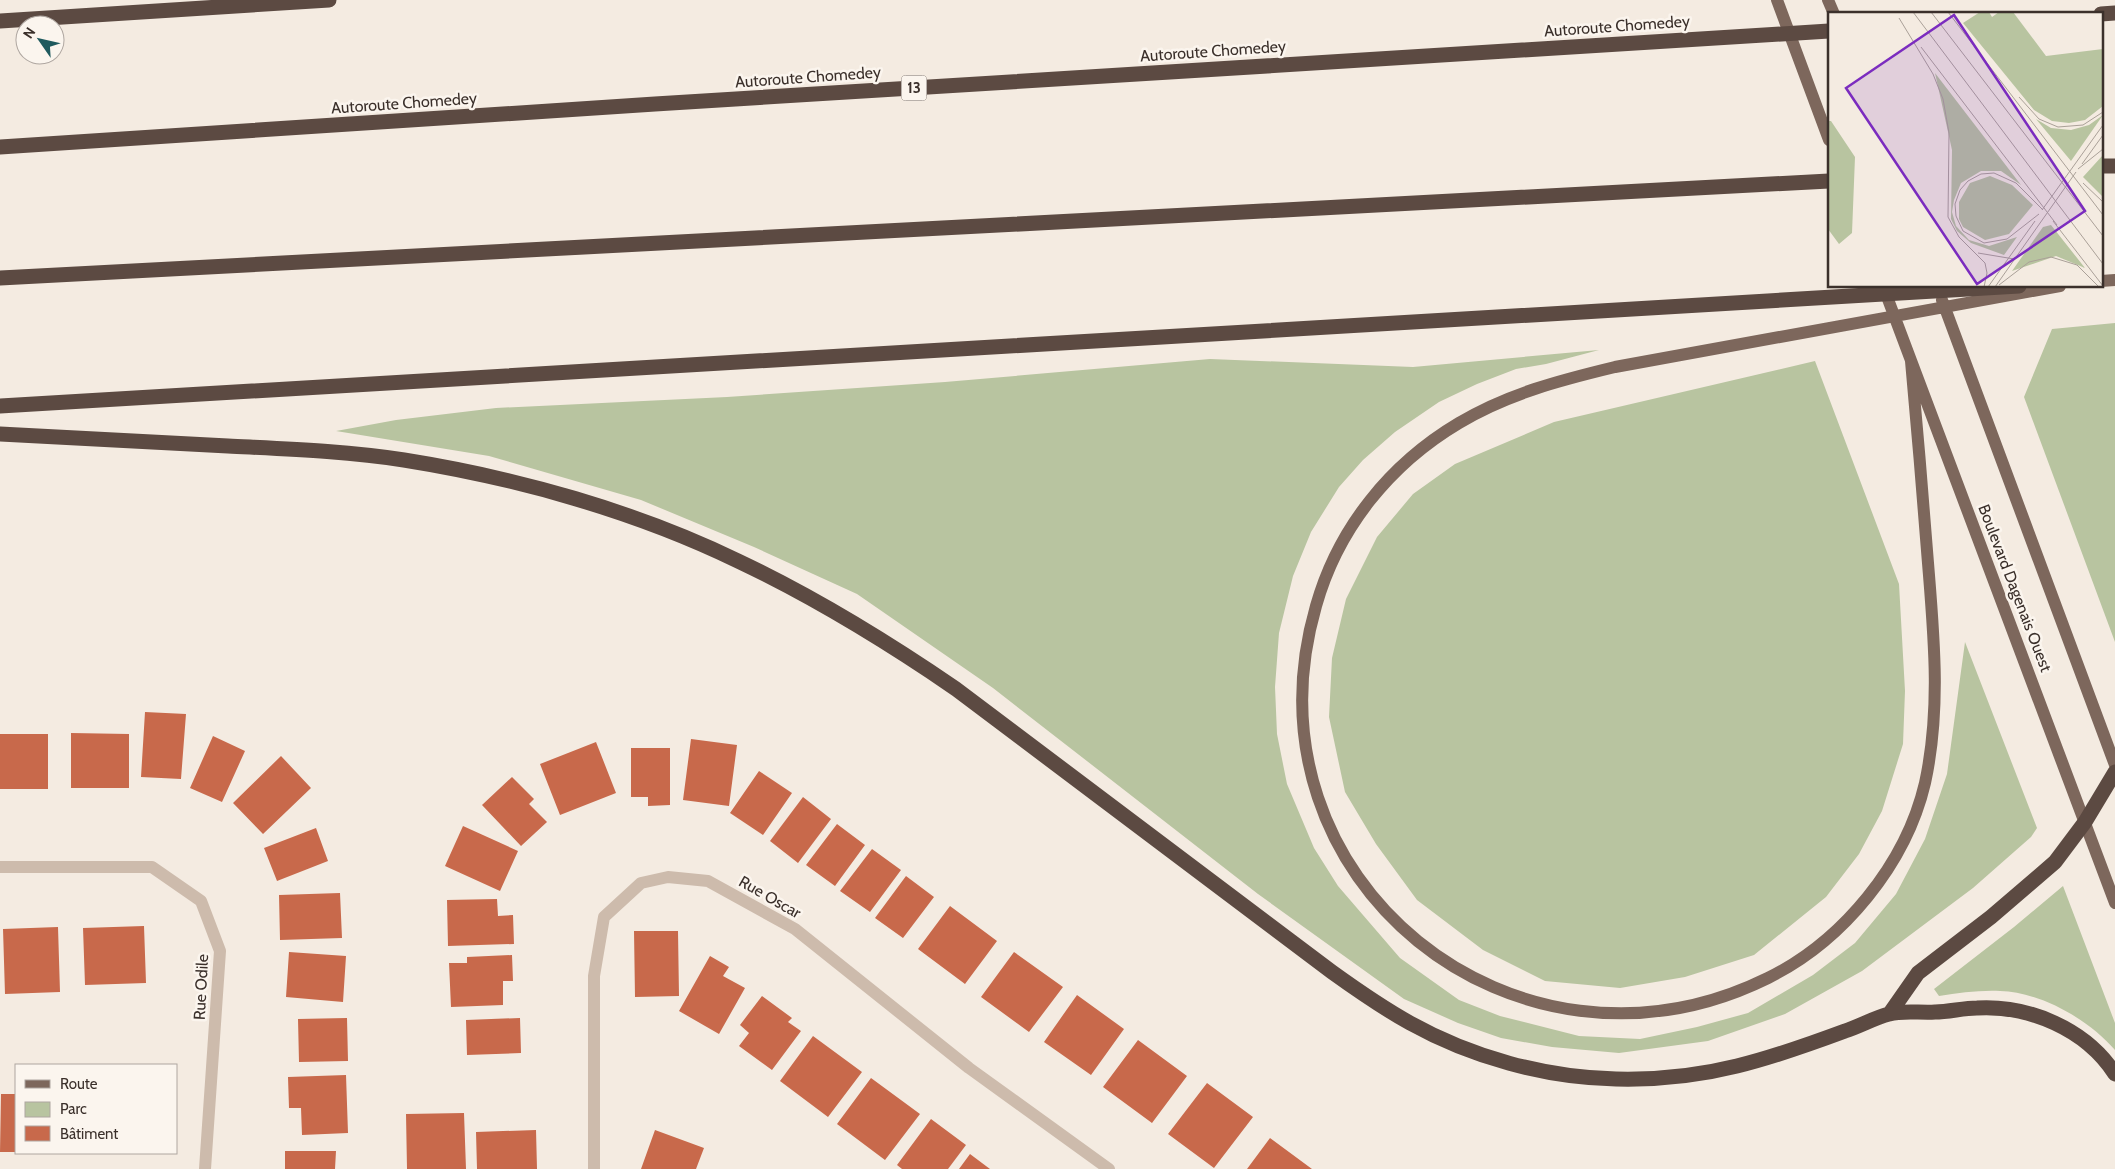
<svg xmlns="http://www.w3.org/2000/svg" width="2115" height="1169" font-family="Cabin,sans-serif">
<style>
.green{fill:#b8c4a0}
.building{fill:#c8694b}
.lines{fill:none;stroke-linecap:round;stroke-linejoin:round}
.minor{stroke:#cdbbac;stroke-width:12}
.major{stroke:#7d675c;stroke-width:12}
.highway{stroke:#5c4a42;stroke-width:15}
.labels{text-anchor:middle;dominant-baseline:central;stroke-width:5;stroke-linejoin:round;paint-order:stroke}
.shield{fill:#fbf5ee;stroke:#756b66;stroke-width:1}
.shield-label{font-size:15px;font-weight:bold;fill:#3b302b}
.street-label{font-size:16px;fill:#3b302b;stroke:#fbf5ee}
.inset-road{fill:none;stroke:#aaa098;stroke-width:1}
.view{fill:#7b2cbf;fill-opacity:0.15;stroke:#7b2cbf;stroke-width:2.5}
.inset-edge{fill:none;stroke:#3b302b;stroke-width:2.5}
</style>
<rect width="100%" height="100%" fill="#f4ebe1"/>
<path class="green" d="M2115,323V642L2024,397L2052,329Z
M1599,350L1546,364L1516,369L1477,384L1439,402L1395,432L1363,460L1339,487L1311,532L1293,576L1279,633L1275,687L1277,734L1287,784L1314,848L1338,886L1400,958L1459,1000L1500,1016L1579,1036L1640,1039L1697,1027L1748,1013L1813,975L1855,943L1896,894L1925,839L1947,774L1965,642L2037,828L2031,837L1973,888L1862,971L1785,1014L1708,1041L1619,1053L1552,1047L1501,1038L1458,1023L1404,999L1258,894L993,688L857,594L754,547L641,500L489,456L336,431L396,420L496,408L727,397L945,382L1210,359L1413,367Z
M1815,361L1899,584L1905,691L1903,744L1882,811L1859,854L1826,897L1754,955L1685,977L1620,988L1545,981L1483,950L1417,900L1376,844L1345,792L1329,717L1332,658L1346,599L1377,537L1413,494L1455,464L1554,422Z
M2063,886L2115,1023V1050C2089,1020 2041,992 2000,991C1980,990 1959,993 1939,996L1934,989L2014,927Z"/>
<path class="building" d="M145,712L186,714L181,779L141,777Z
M71,733L129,734V788H71Z
M0,734H48V789H0Z
M213,736L245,751L222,802L190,788Z
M691,739L737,745L729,806L683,800Z
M596,742L616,793L560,815L540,764Z
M631,748H670V805L648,806V797H631Z
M281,756L311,788L263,834L233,803Z
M759,771L792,793L763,835L730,813Z
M512,777L534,799L529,804L547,822L521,846L482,805Z
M803,797L831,819L798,863L770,841Z
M837,824L865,845L835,886L806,865Z
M463,826L518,851L500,891L445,866Z
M316,828L328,861L277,881L264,848Z
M872,849L901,870L870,912L840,891Z
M906,876L934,897L903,938L875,918Z
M340,893L342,938L280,940L279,895Z
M497,899L498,916L513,915L514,944L448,946L447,900Z
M950,906L997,941L965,984L918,949Z
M144,926L146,983L85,985L83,928Z
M58,927L60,992L5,994L3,929Z
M634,931H678L679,996L635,997Z
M289,952L346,956L343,1002L286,997Z
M1014,952L1063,987L1029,1032L981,997Z
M512,955L513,981H503V1005L451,1007L449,963H467V957Z
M710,956L729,967L723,976L745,988L719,1034L679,1011Z
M1077,995L1124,1029L1091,1075L1044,1042Z
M762,996L792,1018L788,1022L801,1031L772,1070L739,1046L749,1033L740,1025Z
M347,1018L348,1061L299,1062L298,1019Z
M520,1018L521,1053L467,1055L466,1020Z
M813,1036L862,1072L828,1117L780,1081Z
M1138,1040L1187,1076L1152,1123L1103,1087Z
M346,1075L348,1133L302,1135L301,1108H289L288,1077Z
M871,1078L920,1114L885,1160L837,1124Z
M1207,1083L1253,1117L1214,1168L1168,1134Z
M1,1094H16V1152H0Z
M464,1113L466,1169H407L406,1114Z
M931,1119L966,1145L948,1169H902L897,1165Z
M536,1130L537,1169H477L476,1132Z
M655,1130L704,1148L696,1169H641Z
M1270,1138L1312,1169H1247Z
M285,1151H336L335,1169H285Z
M970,1154L990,1169H959Z"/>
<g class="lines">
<path class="minor" d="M0,867H152L201,901L220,951L205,1169
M594,1169V976L604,917L641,883L668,877L708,881L795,929L969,1068L1109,1169"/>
<path class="major" d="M1777,0L1829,140
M1828,0L1834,14
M2101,281L2115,280
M1883,286L2115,903
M1942,300L2115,765
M1911,361C1917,428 1923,496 1928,563C1934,637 1941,710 1925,783C1906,864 1843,941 1768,978C1516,1102 1237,880 1316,606C1338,528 1390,464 1459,423C1507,394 1561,380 1615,367L2060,286"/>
<path class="highway" d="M2101,14L2115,13
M0,21L329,0
M0,147L655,104L1829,31
M2101,166H2115
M0,278L1829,181
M0,406L2019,286
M0,434C76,438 152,442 228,446C287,449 346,451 404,460C517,478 635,511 738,561C814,597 886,641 956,689L1332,972C1357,990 1383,1008 1410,1023C1471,1057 1546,1078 1616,1079C1657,1080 1697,1076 1737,1066C1774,1057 1810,1044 1845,1031C1860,1026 1874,1018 1889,1014C1902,1010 1920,1013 1935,1012C1949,1012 1963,1008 1977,1008C2029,1005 2086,1029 2115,1074
M1890,1013L1918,973L1991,917L2055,862L2085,822L2115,772"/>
</g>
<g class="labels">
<rect class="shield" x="901.5" y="75.5" width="25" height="25" rx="4"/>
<g class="shield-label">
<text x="914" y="88">13</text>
</g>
<g class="street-label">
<text transform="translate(1617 26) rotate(-4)">Autoroute Chomedey</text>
<text transform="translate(1213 51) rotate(-4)">Autoroute Chomedey</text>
<text transform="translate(808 77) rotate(-4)">Autoroute Chomedey</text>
<text transform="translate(404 103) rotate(-4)">Autoroute Chomedey</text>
<text transform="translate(2015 588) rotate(69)">Boulevard Dagenais Ouest</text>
<text transform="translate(770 897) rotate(30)">Rue Oscar</text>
<text transform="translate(201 987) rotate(-87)">Rue Odile</text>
</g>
</g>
<g transform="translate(1828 12)">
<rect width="275" height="275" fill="#f4ebe1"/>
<path d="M152,0H161L164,5L171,0H185L218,44L275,37V94L257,108L241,111L224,109L206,98L135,11ZM107,61L193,173L173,159H153L133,171L126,188L124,200L128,214L141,228L161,234L189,225L176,243L143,231L129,219L123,207L124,138ZM275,103L243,149L208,107L223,116L243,118L261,113ZM0,109H3L27,145L24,221L11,232L0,217ZM275,143V185L255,165ZM162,164L184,173L205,193L181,222L157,228L135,215L131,207V190L142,171ZM223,213L257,256L228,244L184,259L215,215Z" fill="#b8c4a0"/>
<path class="inset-road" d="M85,0L275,252M103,0L275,224M120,0L275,203M71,6L105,62L115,87L121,121L120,205L131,225L157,251L159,261L156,275M93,35L229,213M191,85L211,107L230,115L255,113L275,100M254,152L275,123M250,157L275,137M255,171L275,190M214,198L275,113M211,202L179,227L156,231L135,219L128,204L127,192L132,178L140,169L153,162L166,161L188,171L215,198M225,209L275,274M150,241L186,247M171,273L201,250L223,245L249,253L270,274M160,275L207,209M167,275L248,160"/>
<path class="view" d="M126,3L257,199L149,272L18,76Z"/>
<rect width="275" height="275" class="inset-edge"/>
</g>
<rect x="15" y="1064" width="162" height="90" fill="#fbf5ee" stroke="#aea6a0"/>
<rect x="25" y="1080" width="25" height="8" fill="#7d675c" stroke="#aea6a0"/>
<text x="60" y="1089" font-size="15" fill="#3b302b">Route</text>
<rect x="25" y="1102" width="25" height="15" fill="#b8c4a0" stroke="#aea6a0"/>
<text x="60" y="1114" font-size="15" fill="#3b302b">Parc</text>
<rect x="25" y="1126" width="25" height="15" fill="#c8694b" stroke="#aea6a0"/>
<text x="60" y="1139" font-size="15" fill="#3b302b">Bâtiment</text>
<g transform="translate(40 40) rotate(304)"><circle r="24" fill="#fbf5ee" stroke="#aea6a0"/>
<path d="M0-4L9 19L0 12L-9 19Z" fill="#1f5a5e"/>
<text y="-8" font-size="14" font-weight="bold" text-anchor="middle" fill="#3b302b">N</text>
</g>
</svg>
